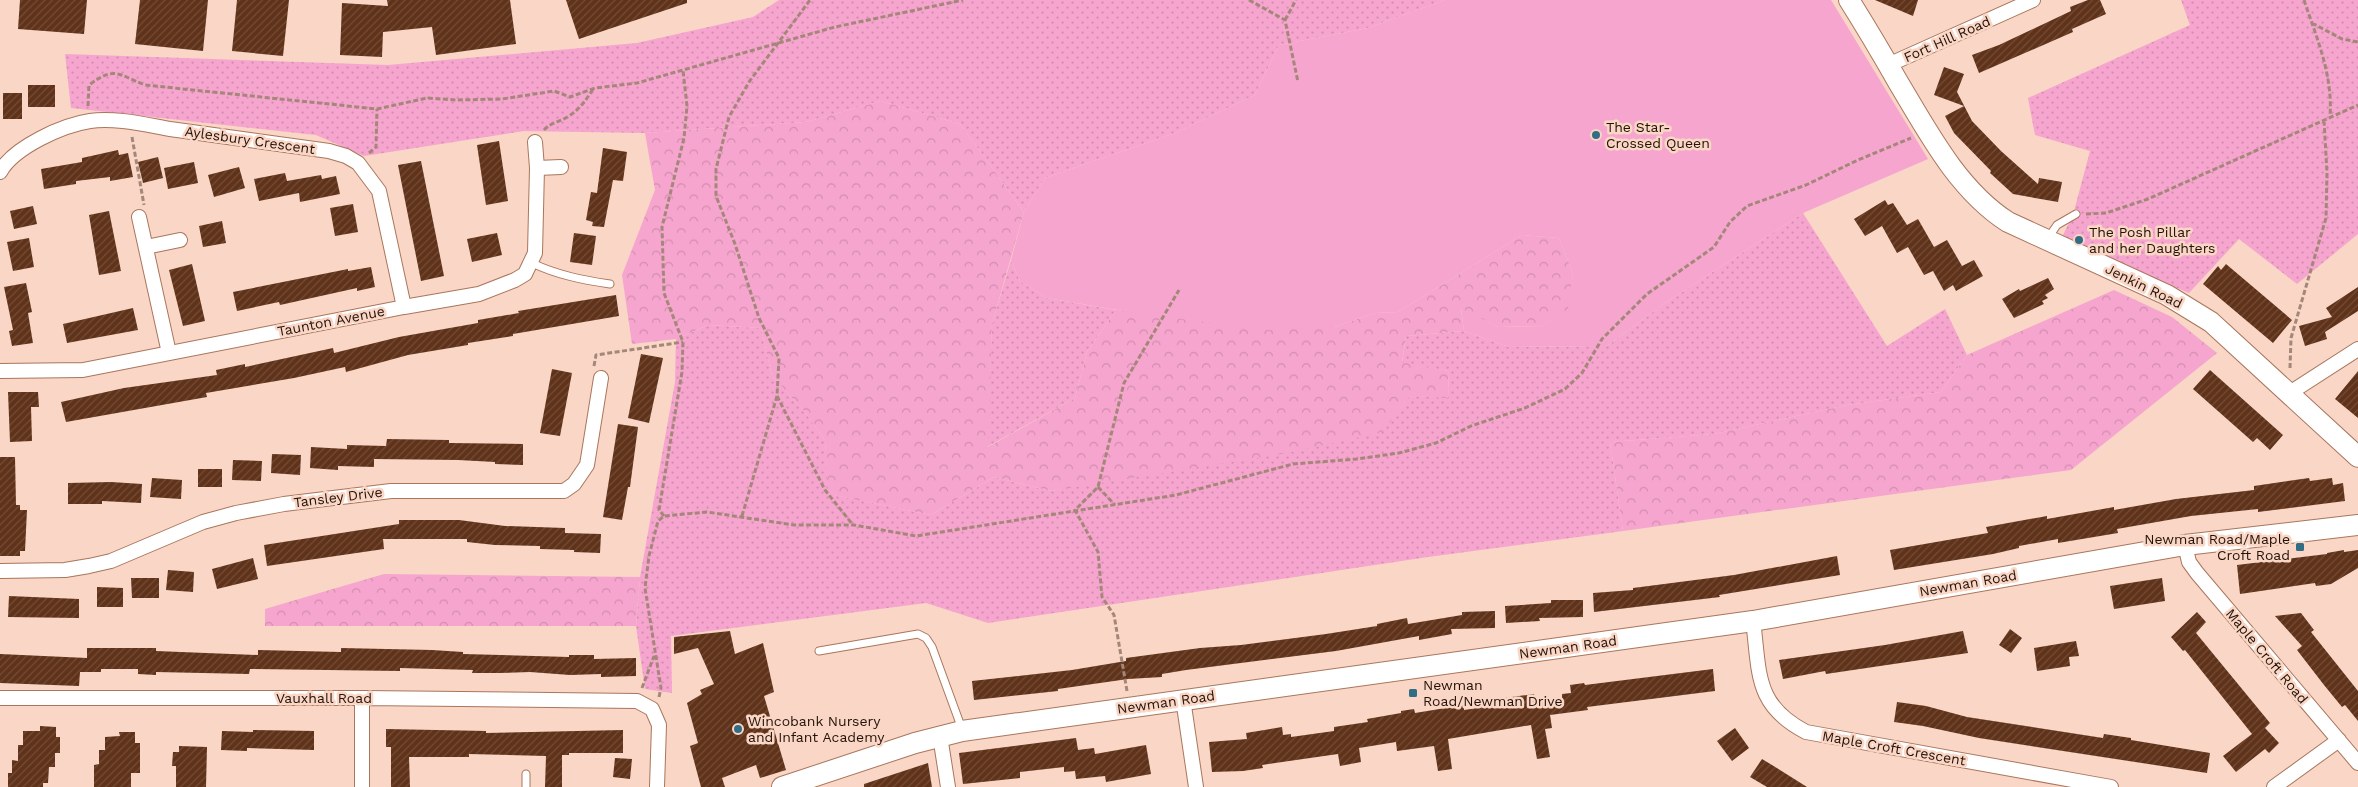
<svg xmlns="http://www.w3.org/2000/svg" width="2358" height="787" font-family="'Work Sans',sans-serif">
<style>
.grass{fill:url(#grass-dots)}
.forest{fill:url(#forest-crowns)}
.park{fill:#f6a5ce}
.building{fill:url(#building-hatch)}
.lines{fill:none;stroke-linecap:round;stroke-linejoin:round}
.lane-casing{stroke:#a9765c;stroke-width:9}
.street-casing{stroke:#a9765c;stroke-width:16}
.secondary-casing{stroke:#a9765c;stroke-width:22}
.path{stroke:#a48779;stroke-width:3;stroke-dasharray:5 2.5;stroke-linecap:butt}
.lane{stroke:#fff;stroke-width:7}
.street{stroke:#fff;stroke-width:14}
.secondary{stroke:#fff;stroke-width:20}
.poi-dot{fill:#326d85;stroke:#f9d6c5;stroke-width:2}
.labels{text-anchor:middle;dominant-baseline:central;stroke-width:5;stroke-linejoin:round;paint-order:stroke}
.street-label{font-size:14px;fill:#251207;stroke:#f9d6c5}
.poi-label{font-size:14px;fill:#251207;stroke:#f9d6c5;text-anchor:start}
</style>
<defs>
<pattern id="grass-dots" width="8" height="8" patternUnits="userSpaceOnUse" patternTransform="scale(1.25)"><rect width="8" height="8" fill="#f6a5ce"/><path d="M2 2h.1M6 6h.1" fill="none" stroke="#d38daf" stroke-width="1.8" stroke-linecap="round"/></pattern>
<pattern id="forest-crowns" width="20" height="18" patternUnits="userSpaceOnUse" patternTransform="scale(1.25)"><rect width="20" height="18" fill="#f6a5ce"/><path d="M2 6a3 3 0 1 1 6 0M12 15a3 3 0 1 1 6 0" fill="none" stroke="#d38daf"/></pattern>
<pattern id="building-hatch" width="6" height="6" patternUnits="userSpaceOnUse" patternTransform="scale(1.25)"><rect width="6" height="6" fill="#5f3219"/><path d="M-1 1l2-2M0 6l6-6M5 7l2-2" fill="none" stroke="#724d38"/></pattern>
</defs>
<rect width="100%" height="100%" fill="#f9d6c5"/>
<path class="grass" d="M779,0H1445L1368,28L1279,45L1255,95L1175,133L1045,178L1024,212L960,124L881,101L806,122L645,133L524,131L364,156L316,135L71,108L65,54L388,65L637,43L753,17Z
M2181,0H2358V234L2297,284L2239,239L2189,293L2061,239L2073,215L2090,151L2035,135L2028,98L2190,25Z
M1803,213L1887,346L1945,309L1967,355L1941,392L1847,405L1714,434L1610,442L1623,531L1428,557L988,623L926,603L671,636L672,693L645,689L636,626L640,577L675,382L676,339L708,325L761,328L772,376L805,412L825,440L829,494L931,515L994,477L1051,491L1382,432L1409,396L1448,397L1449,371L1402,363L1406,336L1464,331L1509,347L1607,346L1665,303Z
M1011,260L1020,281L1047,298L1116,310L1087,352L1075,398L987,447L992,324Z"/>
<path class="forest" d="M881,101L960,124L1024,212L992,324L988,447L1075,398L1087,352L1116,310L1334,327L1375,313L1398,312L1522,235L1559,238L1573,273L1569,309L1542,326L1498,327L1461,309L1464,331L1406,336L1402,362L1449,371L1448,398L1409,396L1383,432L1287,453L1051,491L994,477L931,515L828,494L825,440L805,412L772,376L761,328L708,325L676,339L632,344L622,275L655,190L645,133L806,122Z
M2114,290L2172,317L2217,353L2071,470L1623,531L1610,442L1714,434L1847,405L1941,392L1967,355Z
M384,574L640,577L636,626H265V609Z"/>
<path class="park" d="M1445,0H1831L1928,159L1803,213L1665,303L1607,346L1509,347L1464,331L1461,308L1498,327L1542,326L1568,309L1573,273L1559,238L1522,235L1398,312L1375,313L1334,327L1268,330L1135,313L1047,298L1020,281L1011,260L1024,212L1045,178L1175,133L1255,95L1279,45L1368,28Z"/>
<path class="building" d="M20,0H87L84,34L18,29Z
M140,0H208L203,51L135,44Z
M237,0H289L283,56L232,51Z
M387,0H510L516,44L436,55L432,27L383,32L382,57L340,55L342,3L388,6Z
M566,0H687V3L579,39Z
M1875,0H1918L1913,16Z
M2088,0H2100L2106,14L2072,29L2073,32L1979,73L1972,55L1999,45L2071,11L2070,7Z
M1944,67L1964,74L1957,92L1972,121L2001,151L2038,184L2039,178L2062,182L2058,202L2013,194L1990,173L1991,171L1954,133L1945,116L1964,106L1934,95Z
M28,85H55V107H28Z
M3,93H22V119H3Z
M499,141L508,201L486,205L477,145Z
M603,148L627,152L623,181L613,180L604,227L592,226L593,222L586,220L591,192L597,193Z
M118,150L119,155L128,153L133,177L110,181V177L76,181V184L44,189L41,169L82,162V158Z
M158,157L163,178L143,183L138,162Z
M421,161L444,276L421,281L398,165Z
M194,162L198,183L168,189L164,168Z
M239,167L245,188L214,197L208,175Z
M285,173L287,181L321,175L322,179L336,176L340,194L300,202L299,193L259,201L254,179Z
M1885,200L1888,205L1893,203L1907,225L1918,219L1934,247L1947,240L1962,266L1974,260L1983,276L1956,291L1953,285L1944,291L1933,271L1924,275L1908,247L1897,253L1882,226L1865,236L1854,219Z
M353,204L358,232L335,236L330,208Z
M33,206L37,224L14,229L10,211Z
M109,211L121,271L99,275L89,215Z
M222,221L226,243L203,247L199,226Z
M497,233L502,255L472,262L467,239Z
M574,233L596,236L592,265L570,262Z
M29,238L34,267L13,271L7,242Z
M192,264L205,321L183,326L169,270Z
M2226,264L2292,320L2273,343L2203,284L2218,266L2221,270Z
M371,267L375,287L357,291V288L280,305L279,302L237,311L233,292L348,269V271Z
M2048,278L2054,289L2045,295L2048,298L2042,301L2044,304L2014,318L2002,299L2019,289L2020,291Z
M26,283L32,312L28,313L33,343L12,346L9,331L13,330L4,287Z
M2358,287V311L2325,332L2327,339L2305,346L2299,326L2332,317L2326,308Z
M616,295L619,316L513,334V336L468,343V345L408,355L346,372L345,367L294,378L206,393L207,397L66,422L61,402L124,388L217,375L216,370L245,364V367L333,348L334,353L399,337L478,323V320L519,313L518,311Z
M133,308L138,330L67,343L63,324Z
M641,354L663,358L649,423L628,418Z
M552,369L572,373L560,436L540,433Z
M2210,370L2283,435L2270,450L2257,438L2253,442L2193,389Z
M2358,371V418L2335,399Z
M8,392H38L39,407H31L32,441L10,442Z
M618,424L638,427L630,487H628L622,520L603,517Z
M387,439L449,440V443L523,444V465L495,464V462L458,460L374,459V467L338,466V470L310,468L311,447L347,449V445L386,446Z
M272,454L301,455L300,475L271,473Z
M0,457H15L16,505H20V510H27L25,551H20V556H0Z
M233,460L262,461L261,481L232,480Z
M198,469H222V487H198Z
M152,478L182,480L181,499L150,497Z
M2309,478L2310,481L2332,478L2333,485L2343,483L2345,501L2258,512V509L2191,516L2117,529L2118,533L2058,543V539L2019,546V548L1993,554L1894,570L1890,550L1988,533L1986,527L2047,516V519L2114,507V510L2176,499L2254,490V486Z
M111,482L142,484L141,503L102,501V504H68V483Z
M399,520H459L505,526L565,528V533L601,534L600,553L574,552V550L540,549V546L495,545L467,542V539H383L384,549L267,566L264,545L399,524Z
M2344,550V552L2358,550V568L2331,584L2316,586L2315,583L2240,594L2237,565L2327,554V553Z
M1837,556L1840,575L1719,595L1720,597L1594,612L1593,593L1633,590V588L1734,575Z
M253,558L258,579L217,589L212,569Z
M168,570L194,572L193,592L166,590Z
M131,578H159V598H132Z
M2162,578L2165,601L2114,609L2110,586Z
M97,587L123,588V607H97Z
M9,596L79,599V618L8,617Z
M1551,600H1583V617L1539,618L1540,621L1506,623L1505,606L1551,603Z
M1495,611V628L1451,629L1452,634L1419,640V636L1336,651L1186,670L1162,674V677L1128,679L1058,689V691L974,700L972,681L1072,670L1126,661V658L1200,648L1241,645L1326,634L1377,626V624L1407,618L1408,624L1462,615V612Z
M2197,612L2206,622L2196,633L2270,723L2265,728L2279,743L2269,753L2265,749L2236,772L2223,756L2252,734L2185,650L2183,651L2171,637Z
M2301,613L2314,630L2311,632L2358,691V721L2345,705L2342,707L2324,685L2297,650L2302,646L2275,616Z
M2010,629L2022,638L2011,653L1999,645Z
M730,631L735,654L763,643L774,692L764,696L786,770L760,778L756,765L722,778L725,787H701L690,746L698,743L687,703L702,694L700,690L714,684L698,648L674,654V637Z
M1963,631L1968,653L1826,674L1825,671L1783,679L1779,660L1885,645Z
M2076,641L2079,656L2069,657L2070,666L2037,671L2034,648Z
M87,648H156V651L258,655V650L341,652V648L432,650L463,652V654L569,657V655H594V659L636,658V676L601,677V674L570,675L530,672L498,673H472L473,670L400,668V671L250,669L249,674L156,672V675L138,674V669H101V672H80L79,686L0,683V654L87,658Z
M1713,669L1715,691L1587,707L1588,710L1550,715L1552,728L1545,729L1550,757L1537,759L1531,725L1448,739L1452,769L1438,771L1434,746L1397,751L1396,742L1359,748L1361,762L1340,766L1338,754L1262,765L1263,768L1243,771L1212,772L1209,742L1247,739L1246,733L1282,727L1283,735L1291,734V737L1334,731V727L1368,722L1367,719L1401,713V711L1414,709L1415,713L1464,705V710L1506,704L1505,698L1534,694L1536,703L1562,698V694L1571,693L1570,685L1584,683L1585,685Z
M1897,702L1926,706L1967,717L2103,738L2104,734L2131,738V740L2210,753L2207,773L1979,738L1923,726L1894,722Z
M40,726L56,727V737H60V753H55V767H49L48,783H43V787H8V773H12V760L18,761V745H23V731H40Z
M1735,728L1749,748L1732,761L1717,741Z
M386,729L486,731V733L623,730V753H569V755H562V787H545L546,756L469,754V757H409L410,787H391V747H386Z
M253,730L314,731V750L247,748V751L221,750L222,731L253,732Z
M119,732H135V743H140V773H131V787H94V765L99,764V750H105V737L120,736Z
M1076,738L1078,750L1094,748L1095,754L1146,745L1151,774L1106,782L1105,776L1076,779L1075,771L1064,772V767L1020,772V778L963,784L959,753Z
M179,746L207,747L206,787H176V766H172L173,752H179Z
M615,758L632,759L630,779L613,777Z
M1762,759L1772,765L1807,787H1767L1750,777Z
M928,763L932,787H864V784Z"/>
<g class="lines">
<defs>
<path id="lane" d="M2048,238L2057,225L2076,214
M532,263C557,275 583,280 610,284
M819,651L918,634L926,638L932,647L962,729
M526,787V774"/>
<path id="street" d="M1888,65L2033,0
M537,168L561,167
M0,172C14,147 63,125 90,121C114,117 147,125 170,129C223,136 276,144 329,151L346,156L358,163L379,191L404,307
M139,217L169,353
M146,247L180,240
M0,371L83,370L404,307L479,294L515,280L525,274L535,253L537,168L535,142
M2288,394L2358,349
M2185,545L2189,562L2197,573L2358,763
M0,571L65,570L89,566L111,561L203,522L236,513L284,504L391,491H564L574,484L587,465L601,378
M1753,621C1760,673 1754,705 1806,732L2111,787
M0,698H362L637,701L652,709L659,725L657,787
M1183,699L1196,787
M940,736L948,787
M362,787V698
M2274,787L2339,740"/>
<path id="secondary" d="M1849,0C1866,27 1882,54 1898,82C1928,132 1958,190 2008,222L2167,295L2211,322L2358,457
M782,787L915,743L962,731L1753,621L2185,545L2358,525"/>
</defs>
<use href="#lane" class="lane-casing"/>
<use href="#street" class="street-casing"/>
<use href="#secondary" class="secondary-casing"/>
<path class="path" d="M1249,0L1285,20L1298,82
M2304,0C2317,39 2333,75 2330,117
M1285,20L1296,0
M2312,23L2342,39L2358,42
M88,106L89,85C115,66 117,74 145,85L377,109L427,98L457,100L502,99L554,91L570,97L595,88L637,83L835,27L963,0
M544,130C551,122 560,122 569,116C580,109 586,100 593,89
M132,137L144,205
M369,153L376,147L377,109
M2086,214L2106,213L2148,199L2358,105
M594,366L596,355L683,342
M2290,368L2291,338L2326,218L2327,173L2324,120
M777,396L825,490L853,525
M1098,487L1115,505
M664,516L659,510L682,372L683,342L664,293L662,227L684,138L687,106L683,70
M742,516L777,396L779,358L759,318L735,244L716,196V169L729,117L749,82L810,0
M642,688L654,656
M1127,691L1114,615L1102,597L1098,552L1075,510L1098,487L1124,383L1179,290
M659,697L661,688L645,588L649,556L658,521L664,516L707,512L794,525H854L916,536L1176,495L1293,464L1357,459L1399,453L1436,443L1471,426L1525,408L1565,389L1582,373L1602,339L1647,294L1714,247L1730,222L1747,206L1806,185L1858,160L1911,138"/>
<use href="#lane" class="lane"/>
<use href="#street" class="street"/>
<use href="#secondary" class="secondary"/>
</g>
<g class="poi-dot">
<circle cx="1596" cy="135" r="5"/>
<circle cx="2079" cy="240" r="5"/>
<rect x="2295" y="542" width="10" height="10" rx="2.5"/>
<rect x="1408" y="688" width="10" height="10" rx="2.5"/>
<circle cx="738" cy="729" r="5"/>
</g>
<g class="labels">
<g class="street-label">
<text transform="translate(1947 39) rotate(-24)">Fort Hill Road</text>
<text transform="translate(250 140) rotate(8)">Aylesbury Crescent</text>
<text transform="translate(2144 286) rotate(26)">Jenkin Road</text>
<text transform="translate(331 321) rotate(-11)">Taunton Avenue</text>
<text transform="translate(338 497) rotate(-7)">Tansley Drive</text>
<text transform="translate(1968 583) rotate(-10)">Newman Road</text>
<text transform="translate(1568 647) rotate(-8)">Newman Road</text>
<text transform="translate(2267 656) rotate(50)">Maple Croft Road</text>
<text x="324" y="698">Vauxhall Road</text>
<text transform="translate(1166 702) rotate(-8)">Newman Road</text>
<text transform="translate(1894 748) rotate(10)">Maple Croft Crescent</text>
</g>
<g class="poi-label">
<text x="1606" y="127">The Star-<tspan x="1606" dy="16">Crossed Queen</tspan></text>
<text x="2089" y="232">The Posh Pillar<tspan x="2089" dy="16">and her Daughters</tspan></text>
<text x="2290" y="539" text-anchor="end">Newman Road/Maple<tspan x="2290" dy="16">Croft Road</tspan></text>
<text x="1423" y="685">Newman<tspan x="1423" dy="16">Road/Newman Drive</tspan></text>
<text x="748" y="721">Wincobank Nursery<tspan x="748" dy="16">and Infant Academy</tspan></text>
</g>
</g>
</svg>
